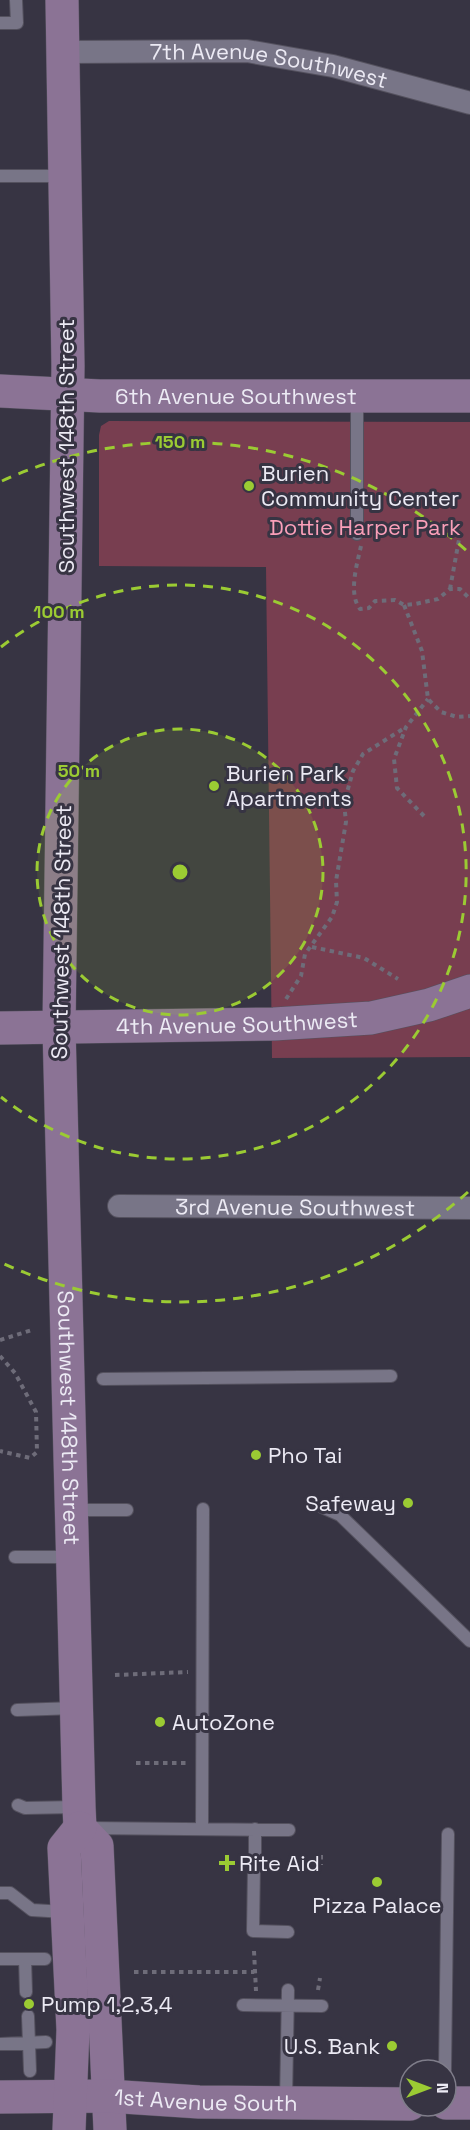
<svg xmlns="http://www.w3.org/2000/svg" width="470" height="2130" font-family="'Space Grotesk',sans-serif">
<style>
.green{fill:#783e50}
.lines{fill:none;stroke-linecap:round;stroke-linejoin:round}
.lane-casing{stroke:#54515e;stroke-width:14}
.street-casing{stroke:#54515e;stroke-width:24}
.secondary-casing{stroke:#54515e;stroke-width:34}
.path{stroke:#6e6c79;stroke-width:4;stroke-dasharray:4.5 4.5;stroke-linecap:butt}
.lane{stroke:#787587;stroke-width:12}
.street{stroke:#787587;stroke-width:22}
.secondary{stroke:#8b7395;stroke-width:33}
.ring{fill:none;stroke:#9bcb33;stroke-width:3;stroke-dasharray:10 8}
.poi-dot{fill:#9bcb33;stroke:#373443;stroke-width:2}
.labels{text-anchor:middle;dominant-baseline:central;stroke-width:6;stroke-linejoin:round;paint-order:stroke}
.street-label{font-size:22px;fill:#eceaf4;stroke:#373443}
.poi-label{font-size:22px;fill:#eceaf4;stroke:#373443;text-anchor:start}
.park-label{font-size:22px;fill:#fa9fb9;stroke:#373443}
.centre{fill:#9bcb33;stroke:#373443;stroke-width:3}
.ring-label{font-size:18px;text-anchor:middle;font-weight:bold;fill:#9bcb33;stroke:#373443;stroke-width:6;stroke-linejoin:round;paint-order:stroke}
</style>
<rect width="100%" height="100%" fill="#373443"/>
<path class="green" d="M109,421L470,422V1057L272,1058L266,567L99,566V435L101,426Z"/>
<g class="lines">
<defs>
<path id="lane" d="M0,23H17L16,0
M0,176H64
M357,534V397
M103,1379L391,1376
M322,1507L340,1515L470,1641
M74,1510H127
M15,1557H70
M17,1710L76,1708
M18,1805L25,1808L76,1807
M87,1828L289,1830
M202,1828L203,1509
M255,1829V1853
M254,1866L253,1931L288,1932
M0,1893H10L32,1910L65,1912
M0,1959H45
M25,1959L26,1992
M243,2005L322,2006
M28,2016L30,2071
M0,2044L46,2042
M445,2070L448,1834
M286,2100L288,1990"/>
<g id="street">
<path id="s1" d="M63,52L247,51L333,66L470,103"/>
<path id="s2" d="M119,1206L470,1208"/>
</g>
<g id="secondary">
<path id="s3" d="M62,0L68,366L59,1028L79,1807L80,1828L97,1846L110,2130"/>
<path id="s4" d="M0,391L100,396H470"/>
<path id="s5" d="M0,1028L274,1024L371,1018L429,1005L470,991"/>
<path id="s6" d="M0,2097L108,2096L199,2102L410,2104"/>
<path d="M446,2103H470"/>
<path d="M69,2130L73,2030L64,1848L80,1828"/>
</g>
</defs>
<use href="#lane" class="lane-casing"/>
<use href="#street" class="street-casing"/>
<use href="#secondary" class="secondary-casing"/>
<path class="path" d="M361,546C357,564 348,594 360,609L369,608L375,601L395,600L404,605L415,604L438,599L450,589H460L470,599
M450,589L460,534
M404,605L422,651L428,699L441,712L457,717L470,716
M424,816L397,788L394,759L406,727L428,699
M312,947L364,958L398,979
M286,999L301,976L305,954L332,917L337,902L336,881L346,822L344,803L353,771L363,754L406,727
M0,1340L32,1330
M0,1356L15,1373L36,1412L37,1452L30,1458L0,1451
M115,1675L188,1672
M136,1763H188
M321,1855V1865
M254,1951L256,1991
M134,1972H254
M318,1990L320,1978"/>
<use href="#lane" class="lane"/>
<use href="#street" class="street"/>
<use href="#secondary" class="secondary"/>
</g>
<circle cx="180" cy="872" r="143" fill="#9bcb33" fill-opacity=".12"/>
<g class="ring">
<circle cx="180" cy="872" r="143"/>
<path d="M1 647A287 287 0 1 1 1 1097"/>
<path d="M468 1192A430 430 0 0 1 2 1263M2 481A430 430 0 0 1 468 552"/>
</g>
<g class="poi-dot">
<circle cx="249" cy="486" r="6"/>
<circle cx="214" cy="786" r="6"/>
<circle cx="256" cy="1455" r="6"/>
<circle cx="408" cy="1503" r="6"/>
<circle cx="160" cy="1722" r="6"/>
<path d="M224 1854h6v6h6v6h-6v6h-6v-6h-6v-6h6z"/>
<circle cx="377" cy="1882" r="6"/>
<circle cx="29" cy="2004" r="6"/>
<circle cx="392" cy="2046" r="6"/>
</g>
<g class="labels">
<g class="street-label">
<text stroke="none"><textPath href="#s1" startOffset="207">7th Avenue Southwest</textPath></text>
<text stroke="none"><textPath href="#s4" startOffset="236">6th Avenue Southwest</textPath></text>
<text transform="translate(66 446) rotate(-90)">Southwest 148th Street</text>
<text transform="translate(61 932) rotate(-89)">Southwest 148th Street</text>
<text stroke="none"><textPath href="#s5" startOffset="237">4th Avenue Southwest</textPath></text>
<text stroke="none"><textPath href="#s2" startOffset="176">3rd Avenue Southwest</textPath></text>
<text stroke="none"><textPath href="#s3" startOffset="1418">Southwest 148th Street</textPath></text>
<text stroke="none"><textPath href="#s6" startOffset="206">1st Avenue South</textPath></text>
</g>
<g class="poi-label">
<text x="261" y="473">Burien<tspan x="261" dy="25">Community Center</tspan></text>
<text x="226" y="773">Burien Park<tspan x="226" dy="25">Apartments</tspan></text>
<text x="268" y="1455">Pho Tai</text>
<text x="396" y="1503" text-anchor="end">Safeway</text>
<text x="172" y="1722">AutoZone</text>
<text x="239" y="1863">Rite Aid</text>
<text x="377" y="1905" text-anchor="middle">Pizza Palace</text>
<text x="41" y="2004">Pump 1,2,3,4</text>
<text x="380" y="2046" text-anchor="end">U.S. Bank</text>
</g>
<g class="park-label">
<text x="365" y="527">Dottie Harper Park</text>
</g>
</g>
<circle cx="180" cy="872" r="9" class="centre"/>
<g class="ring-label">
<text x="180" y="448">150 m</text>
<text x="59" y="618">100 m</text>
<text x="79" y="777">50 m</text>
</g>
<g transform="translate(428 2088) rotate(90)"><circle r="28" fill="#373443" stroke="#7f7d8a" stroke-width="1.5"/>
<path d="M0-4.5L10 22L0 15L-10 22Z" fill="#9bcb33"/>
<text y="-9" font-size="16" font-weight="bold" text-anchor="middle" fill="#eceaf4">N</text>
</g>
</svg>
